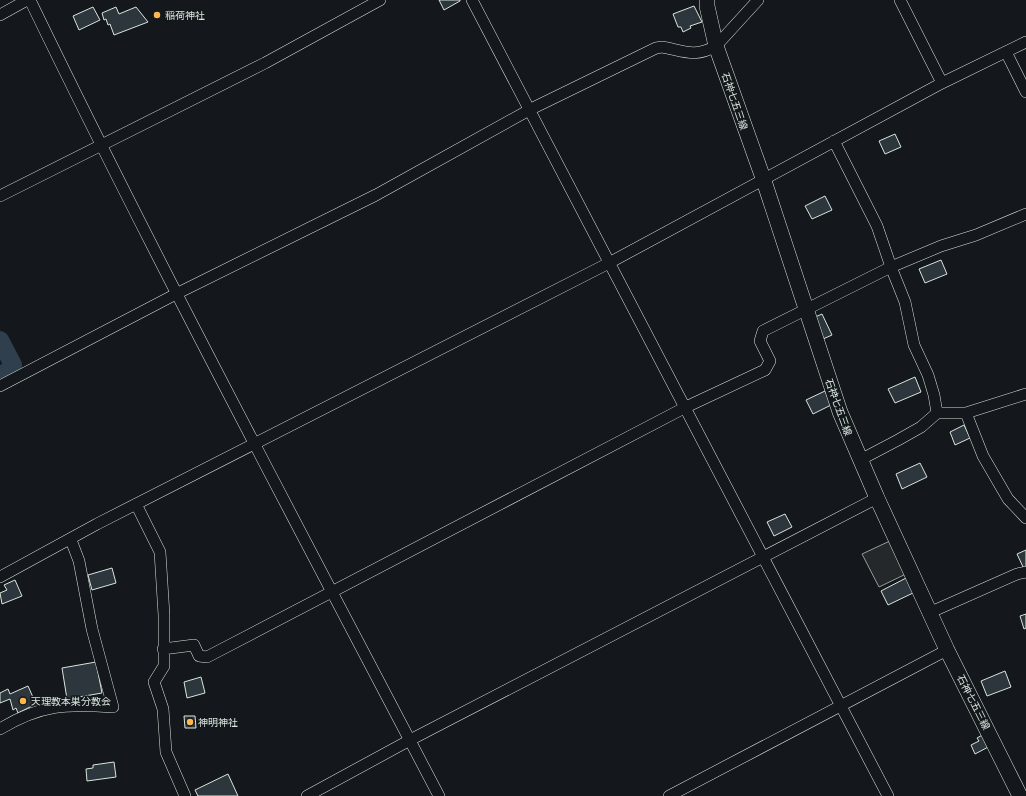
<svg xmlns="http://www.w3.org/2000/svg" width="1026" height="796" font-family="Inter,'Noto Sans JP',sans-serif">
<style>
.parking{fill:#24282b;stroke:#939e99}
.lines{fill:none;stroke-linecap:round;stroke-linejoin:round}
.river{stroke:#2f3f4d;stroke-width:18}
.building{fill:#2c363c;stroke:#d8e6dc}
.minor-casing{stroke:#d8e6dc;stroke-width:12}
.major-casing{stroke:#d8e6dc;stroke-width:16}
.minor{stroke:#14181c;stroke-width:11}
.major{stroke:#14181c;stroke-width:15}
.poi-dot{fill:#ffb74d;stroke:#14181c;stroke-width:1.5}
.labels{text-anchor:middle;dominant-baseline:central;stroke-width:3;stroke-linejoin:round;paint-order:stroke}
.poi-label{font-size:10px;fill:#d8e6dc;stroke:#14181c;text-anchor:start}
.street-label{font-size:10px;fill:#d8e6dc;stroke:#14181c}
</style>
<rect width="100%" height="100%" fill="#14181c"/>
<path class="parking" d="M892,540L908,573L879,587L862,554Z"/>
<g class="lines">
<path class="river" d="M0,340L13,365L12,369L0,375"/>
</g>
<path class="building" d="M439,0H460V1L444,10Z
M694,6L702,22L690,26L691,28L683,32L681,27H678L673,14Z
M93,7L100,20L79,30L73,16Z
M116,7L119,14L136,7L148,22L114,35L110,24L108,25L106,19L104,20L102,13Z
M895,134L901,147L885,154L879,141Z
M825,196L832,210L812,219L805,206Z
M941,260L947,274L925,283L919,269Z
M822,314L832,335L823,339L813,318Z
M915,377L921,392L895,403L888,389Z
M825,391L831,405L813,414L806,400Z
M964,425L970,438L955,445L950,432Z
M920,463L927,477L902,489L896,474Z
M785,514L792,527L774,536L767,522Z
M1026,550V568L1024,569L1017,554Z
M112,568L116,583L92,590L88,575Z
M908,577L915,592L888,605L881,591Z
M15,580L22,596L2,604L0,593L7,590L4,585Z
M1026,614V628L1024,629L1020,616Z
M96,662L102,693L67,699L62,668Z
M1005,671L1011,687L987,696L981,681Z
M201,677L205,693L187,698L184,682Z
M28,686L36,704L18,713L16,708L13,710L10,699L0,703V693L8,689L10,694Z
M184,716H195L196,728H185Z
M986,733L992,745L975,754L971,745L979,741L977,738Z
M114,762L116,777L87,781L86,769L93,768V765Z
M228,774L238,796H198L195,790Z"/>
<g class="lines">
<defs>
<path id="minor" d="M30,0C160,269 301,532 439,796
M472,0C612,265 749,531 888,796
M900,0L942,83
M0,15L27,0
M1006,52L1026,92
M834,141L877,226L891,267L905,302L914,345L928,375L934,395L937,413
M0,196L265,63L380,0
M0,386L176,294L376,195L531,109L656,48L662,47C684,51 695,58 716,46L758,0
M966,413L983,456L1008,499L1026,518
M860,460L898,440L921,427L937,413H966L1026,394
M136,504L160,552L164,615V666L154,682L163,709L166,752L185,796
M0,577L97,524L609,263L942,83L1026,42
M931,612L1017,574L1026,572
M163,649L194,645L199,656L207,657L686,407L765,370L770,361L760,341L763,331L891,267L941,246L976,235L1026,214
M0,729C41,704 66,704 113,707L92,629L79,561L71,540
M307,796L410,740L877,498
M669,796L947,650"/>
<path id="major" d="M707,0V6L716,46L763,178L840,412L877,498L947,650L1020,796"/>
</defs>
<use href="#minor" class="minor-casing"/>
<use href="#major" class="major-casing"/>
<use href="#minor" class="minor"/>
<use href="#major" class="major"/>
</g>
<g class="poi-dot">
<circle cx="157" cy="15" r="4"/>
<circle cx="23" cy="701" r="4"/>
<circle cx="190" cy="722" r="4"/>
</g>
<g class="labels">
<g class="poi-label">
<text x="165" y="15">稲荷神社</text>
<text x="31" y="701">天理教本巣分教会</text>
<text x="198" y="722">神明神社</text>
</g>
<g class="street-label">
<text transform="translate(735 101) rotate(71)">石神七五三線</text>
<text transform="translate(839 407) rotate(70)">石神七五三線</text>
<text transform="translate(974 702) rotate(63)">石神七五三線</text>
</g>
</g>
</svg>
